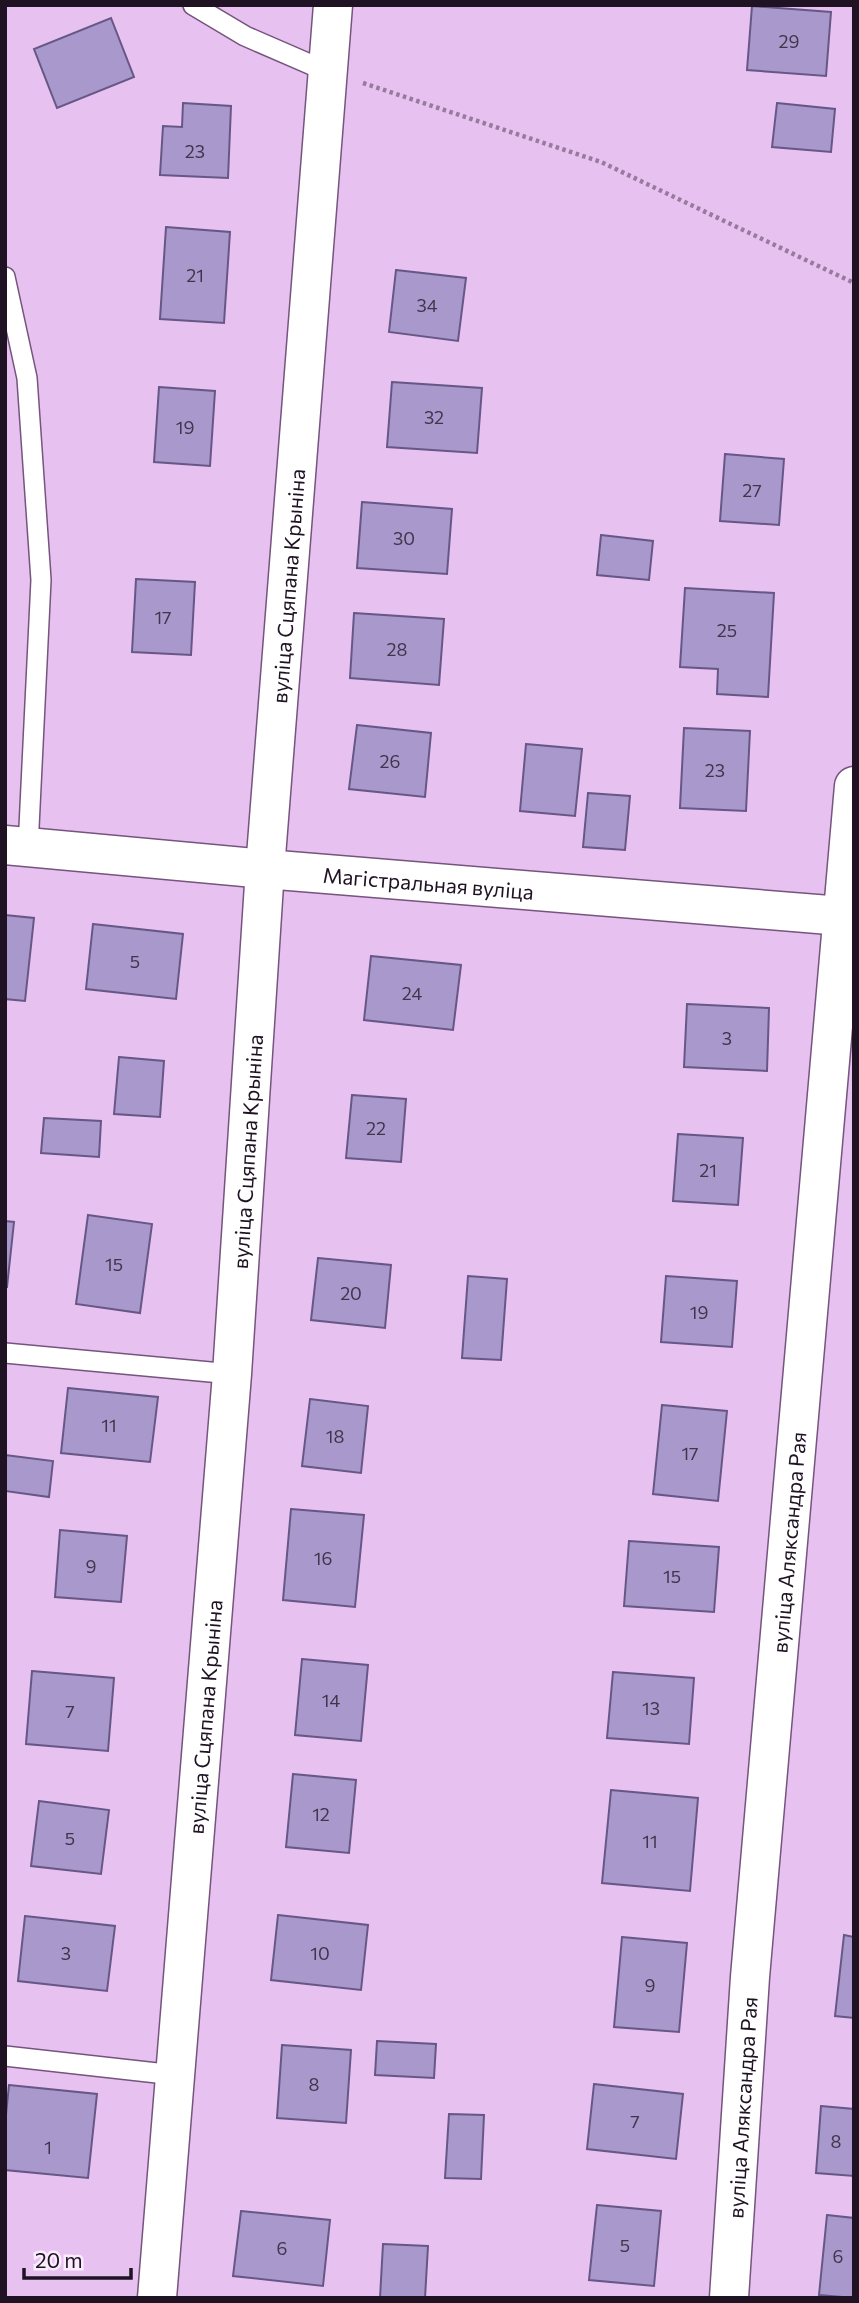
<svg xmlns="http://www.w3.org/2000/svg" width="859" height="2303" font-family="Commissioner,sans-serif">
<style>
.building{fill:#a998cb;stroke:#675786;stroke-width:2}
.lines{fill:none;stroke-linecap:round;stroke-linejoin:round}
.lane-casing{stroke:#75547d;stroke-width:22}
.street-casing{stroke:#75547d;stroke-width:41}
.path{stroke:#977b9e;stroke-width:4.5;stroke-dasharray:3.5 3.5;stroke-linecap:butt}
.lane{stroke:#fff;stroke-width:19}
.street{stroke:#fff;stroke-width:38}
.labels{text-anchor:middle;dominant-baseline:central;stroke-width:5;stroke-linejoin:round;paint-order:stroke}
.number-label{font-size:18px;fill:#42344d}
.street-label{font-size:21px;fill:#1f1223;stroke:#fbebff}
</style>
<rect width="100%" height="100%" fill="#e7c1f0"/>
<path class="building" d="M752,6L831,12L826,76L747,70Z
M111,18L134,77L57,108L34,49Z
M183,103L231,106L228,178L160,175L163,126L182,127Z
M777,103L835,109L831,152L772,147Z
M166,227L230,232L224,323L160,319Z
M396,270L466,278L458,341L389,332Z
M392,382L482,388L477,453L387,447Z
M159,387L215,391L210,466L154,462Z
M725,454L784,459L779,525L720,521Z
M362,502L452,509L447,574L357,568Z
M601,535L653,541L649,580L597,575Z
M136,579L195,582L191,655L132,652Z
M685,588L774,593L768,697L717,694L718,669L680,667Z
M354,613L444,619L439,685L350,678Z
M357,725L431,733L425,797L349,789Z
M684,728L750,731L746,811L680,808Z
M526,744L582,749L575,816L520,811Z
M588,793L630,796L625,850L583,847Z
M5,915L34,918L25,1001L5,999Z
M93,924L183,934L176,999L86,989Z
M371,956L461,965L453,1030L364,1020Z
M687,1004L769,1008L767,1071L684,1067Z
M119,1057L164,1061L160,1117L114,1114Z
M352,1095L406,1099L401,1162L346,1158Z
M44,1118L101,1121L99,1157L41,1153Z
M678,1134L743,1138L738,1205L673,1201Z
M88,1215L152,1224L140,1313L76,1304Z
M5,1221L14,1222L7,1287H5Z
M318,1258L391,1265L385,1328L311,1320Z
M468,1276L507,1279L501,1360L462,1358Z
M666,1276L737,1281L732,1347L661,1342Z
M68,1388L158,1397L150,1462L61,1453Z
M310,1399L368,1406L361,1473L302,1466Z
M662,1405L727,1411L718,1501L653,1494Z
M5,1455L53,1461L49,1497L5,1491Z
M291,1509L364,1515L355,1607L283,1600Z
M60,1530L127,1536L121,1602L55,1597Z
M629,1541L719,1547L714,1612L624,1606Z
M302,1659L368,1665L361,1741L295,1735Z
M32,1671L114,1678L108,1751L26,1744Z
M613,1672L694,1678L689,1744L607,1738Z
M293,1774L356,1780L349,1853L286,1847Z
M611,1790L698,1798L690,1891L602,1883Z
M39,1801L109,1810L101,1874L31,1866Z
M278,1915L368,1925L361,1990L271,1980Z
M25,1916L115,1926L107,1991L18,1981Z
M844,1935L854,1937V2018L835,2016Z
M622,1937L687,1943L679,2032L614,2027Z
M377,2041L436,2044L434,2078L375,2075Z
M282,2045L351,2050L346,2123L277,2118Z
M594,2084L683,2094L676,2159L587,2149Z
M9,2085L97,2094L88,2178L5,2170V2124Z
M821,2106L854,2109V2176L816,2173Z
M449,2114L484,2115L481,2179L445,2178Z
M597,2205L661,2211L654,2286L589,2280Z
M241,2211L330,2220L323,2286L233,2276Z
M827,2215L854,2218V2298L819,2295Z
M383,2244L428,2246L425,2298H380Z"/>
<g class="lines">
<defs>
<path id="lane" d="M193,5L245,36L328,72
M5,277L27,378L41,580L28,848
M5,1353L232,1374
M5,2056L175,2075"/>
<g id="street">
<path id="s1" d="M5,845L265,869L854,917"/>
<path id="s2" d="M157,2298L232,1374L265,869L333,5"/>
<path id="s3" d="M729,2298L750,1977L854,786"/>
</g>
</defs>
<use href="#lane" class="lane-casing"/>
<use href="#street" class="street-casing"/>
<path class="path" d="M363,83L601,162L854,283"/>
<use href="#lane" class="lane"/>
<use href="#street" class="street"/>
</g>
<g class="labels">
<g class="number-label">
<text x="789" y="41">29</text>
<text x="195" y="151">23</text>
<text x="195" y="275">21</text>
<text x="427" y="305">34</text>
<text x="434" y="417">32</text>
<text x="185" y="427">19</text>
<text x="752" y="490">27</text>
<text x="404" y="538">30</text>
<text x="163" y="617">17</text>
<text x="727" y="630">25</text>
<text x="397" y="649">28</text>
<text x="390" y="761">26</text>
<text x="715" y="770">23</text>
<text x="135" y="961">5</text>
<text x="412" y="993">24</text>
<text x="727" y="1038">3</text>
<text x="376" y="1128">22</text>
<text x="708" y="1170">21</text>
<text x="114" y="1264">15</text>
<text x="351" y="1293">20</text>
<text x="699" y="1312">19</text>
<text x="109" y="1425">11</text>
<text x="335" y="1436">18</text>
<text x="690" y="1453">17</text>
<text x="323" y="1558">16</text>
<text x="91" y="1566">9</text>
<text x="672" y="1576">15</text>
<text x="331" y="1700">14</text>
<text x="651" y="1708">13</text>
<text x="70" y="1711">7</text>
<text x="321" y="1814">12</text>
<text x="70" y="1838">5</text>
<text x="650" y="1841">11</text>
<text x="66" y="1953">3</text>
<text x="320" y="1953">10</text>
<text x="650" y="1985">9</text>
<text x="314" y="2084">8</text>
<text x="635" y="2121">7</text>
<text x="836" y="2141">8</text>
<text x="48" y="2147">1</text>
<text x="625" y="2245">5</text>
<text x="282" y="2248">6</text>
<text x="838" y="2256">6</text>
</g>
<g class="street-label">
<text stroke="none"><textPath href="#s2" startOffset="1717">вуліца Сцяпана Крыніна</textPath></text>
<text stroke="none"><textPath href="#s1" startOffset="425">Магістральная вуліца</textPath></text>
<text stroke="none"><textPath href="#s2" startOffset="1150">вуліца Сцяпана Крыніна</textPath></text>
<text stroke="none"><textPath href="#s3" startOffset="758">вуліца Аляксандра Рая</textPath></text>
<text stroke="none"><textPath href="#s2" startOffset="583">вуліца Сцяпана Крыніна</textPath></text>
<text stroke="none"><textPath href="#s3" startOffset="191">вуліца Аляксандра Рая</textPath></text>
</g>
</g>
<rect width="859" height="2303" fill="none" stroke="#1f1223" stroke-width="14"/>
<path d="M24 2268v10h107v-10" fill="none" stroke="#1f1223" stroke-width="3.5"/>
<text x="35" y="2268" font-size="21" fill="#1f1223" stroke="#fbebff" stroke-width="5" paint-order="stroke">20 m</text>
</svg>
